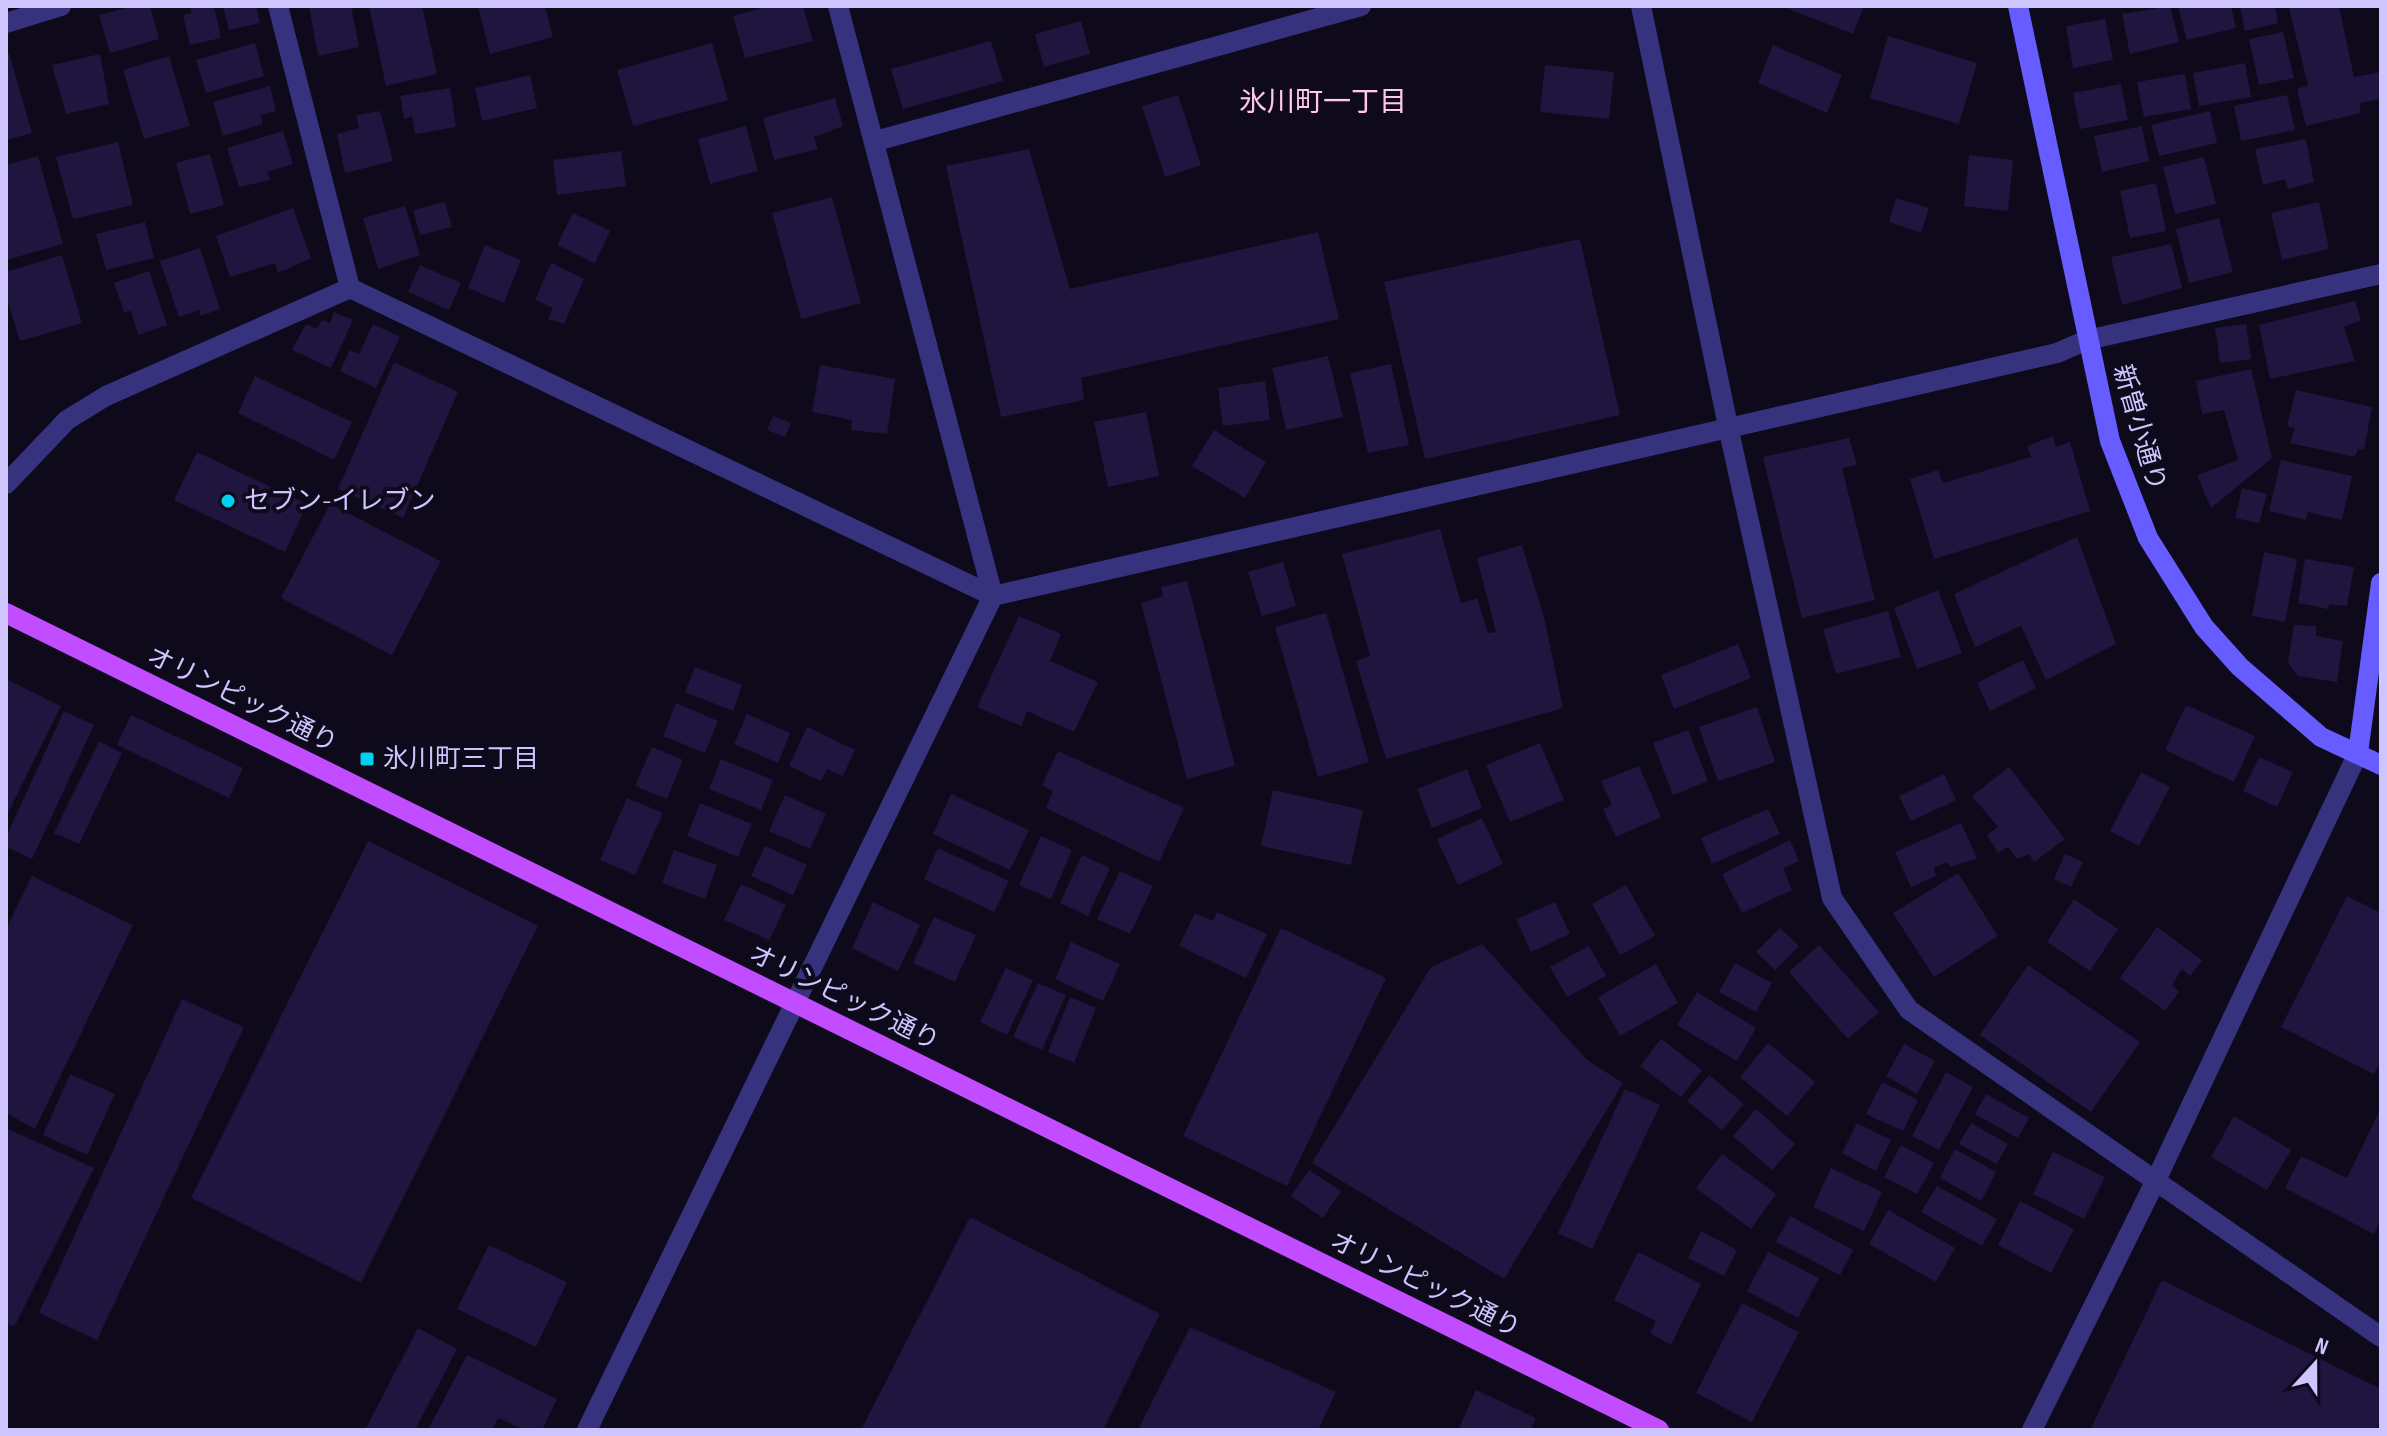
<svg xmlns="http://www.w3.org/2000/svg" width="2387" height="1436" font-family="'Sofia Sans Condensed','Noto Sans JP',sans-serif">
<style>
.building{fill:#1f153e}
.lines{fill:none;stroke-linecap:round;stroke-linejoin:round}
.street{stroke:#37327e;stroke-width:20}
.secondary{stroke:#665cff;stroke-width:20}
.primary{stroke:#c24cff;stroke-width:20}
.poi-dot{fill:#00d0f0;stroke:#0e0a1c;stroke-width:3}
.labels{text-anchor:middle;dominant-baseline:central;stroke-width:8;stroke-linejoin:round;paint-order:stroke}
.street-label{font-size:26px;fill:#cec5ff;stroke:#0e0a1c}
.poi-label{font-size:26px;fill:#cec5ff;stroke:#0e0a1c;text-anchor:start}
.neighbourhood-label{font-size:28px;fill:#ffc7e9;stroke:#0e0a1c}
</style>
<rect width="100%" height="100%" fill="#0e0a1c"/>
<path class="building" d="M134,6H150L159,39L110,53L99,15Z
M190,6H214L221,38L190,45L183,15L191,13Z
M223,6H256L260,23L229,30Z
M309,6H351L359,47L318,56Z
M369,6H422L437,74L386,86Z
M478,6H545L553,37L490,54Z
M771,6H803L813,41L745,58L733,16Z
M1781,6H1864L1853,34Z
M2170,6L2179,42L2130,54L2122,14Z
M2178,6H2231L2236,28L2187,40Z
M2240,6H2275L2278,23L2245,31Z
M2339,6L2354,77L2381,72V99L2359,103L2361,113L2306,126L2297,89L2308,85L2289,8Z
M2105,19L2113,60L2073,68L2066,26Z
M1081,21L1090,54L1044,67L1035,34Z
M2283,32L2294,78L2259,85L2249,39Z
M1888,36L1977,63L1959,124L1870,98Z
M991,41L1003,81L903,109L891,69Z
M255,43L264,76L206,93L196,60Z
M712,43L728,100L633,126L617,70Z
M1773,45L1842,75L1827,113L1758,83Z
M9,53L32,133L6,140V54Z
M100,54L109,104L66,114L52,65Z
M169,56L190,126L144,139L123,70Z
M2245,63L2251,97L2199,106L2193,73Z
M1545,65L1614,72L1609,119L1540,112Z
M2185,74L2191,109L2144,117L2137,82Z
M530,75L537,108L482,121L475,88Z
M2121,84L2128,120L2080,129L2073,93Z
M270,86L276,111L260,115L263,124L223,136L213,102Z
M450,88L456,127L415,134L412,116L404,119L400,96Z
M1178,95L1201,165L1165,177L1142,106Z
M2287,95L2295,130L2241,141L2234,106Z
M835,98L843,126L814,137L818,149L774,160L763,118Z
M380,111L393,161L345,173L337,134L359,128L356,115Z
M2210,111L2217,143L2159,156L2151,125Z
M746,126L758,171L710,184L698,139Z
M2142,126L2149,161L2102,172L2094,136Z
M283,131L293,164L267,172L271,180L239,187L227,148Z
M2306,139L2314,182L2288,189L2285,179L2263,185L2255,149Z
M118,142L133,205L73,219L56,157Z
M1029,149L1070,289L1318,232L1339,319L1081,378L1084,400L1001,417L946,166Z
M621,151L626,186L557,195L553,160Z
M210,154L224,205L190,214L176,163Z
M1969,155L2013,160L2008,211L1964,206Z
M38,156L63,244L6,260V165Z
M2204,157L2216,204L2175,214L2163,167Z
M2156,183L2166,231L2130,238L2120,191Z
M832,197L861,303L801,319L772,213Z
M1896,198L1929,208L1921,233L1889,222Z
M445,202L452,227L420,235L413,210Z
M2319,202L2329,249L2282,260L2271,213Z
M405,206L420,255L378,269L363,218Z
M293,208L311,258L278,273L275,263L230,277L216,236Z
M573,213L610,231L595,263L557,245Z
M2219,218L2233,272L2189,283L2176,229Z
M145,222L154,258L106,270L96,234Z
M1580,239L1620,415L1425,459L1384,282Z
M2171,244L2182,288L2122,305L2111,257Z
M485,245L521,260L504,303L468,288Z
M200,248L220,309L201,316L199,310L179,317L160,261Z
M62,255L82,323L20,341L6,296V272Z
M551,263L584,279L564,324L548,319L553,308L535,300Z
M420,265L461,283L449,310L408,292Z
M149,271L167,325L138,335L131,311L124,312L114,283Z
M2355,301L2361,320L2344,327L2355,361L2270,379L2259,325Z
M334,312L353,320L331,368L292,350L306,324L317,329L322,320L330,323Z
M373,324L400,337L376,388L340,371L350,350L359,354Z
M2246,324L2251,359L2220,363L2215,328Z
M1328,356L1343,417L1286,430L1272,368Z
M394,362L458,392L403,518L338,489Z
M1391,364L1409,445L1368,453L1350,373Z
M820,365L895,379L887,434L851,430L852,420L812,412Z
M2251,369L2272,458L2211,508L2197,475L2238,460L2224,410L2202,414L2196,381Z
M255,376L352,422L334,460L238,413Z
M1265,381L1270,420L1223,426L1218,388Z
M2296,390L2372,407L2364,450L2358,449L2355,457L2290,443L2295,428L2287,426Z
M1146,412L1159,476L1108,487L1094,422Z
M773,416L791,423L785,437L767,430Z
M1214,430L1266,462L1245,498L1192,466Z
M2053,436L2056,447L2070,442L2090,511L1934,559L1910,479L1938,470L1943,483L2031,457L2027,446Z
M1849,438L1857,465L1842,468L1875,600L1802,618L1763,457Z
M197,452L307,504L285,552L174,500Z
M2281,460L2352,476L2342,520L2308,512L2306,520L2269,511Z
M2242,488L2267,494L2259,523L2235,518Z
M330,504L441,561L392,655L281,598Z
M1440,529L1461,603L1477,598L1488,633L1496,632L1477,558L1522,545L1544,617L1563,708L1386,759L1356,661L1370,656L1342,554Z
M2077,537L2116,644L2046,680L2021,626L1975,647L1954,594Z
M2264,552L2297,559L2285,622L2252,616Z
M2305,559L2354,567L2347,606L2329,604L2328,609L2298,603Z
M1283,562L1296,606L1262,616L1248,572Z
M1187,581L1235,766L1187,779L1141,603L1163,596L1161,587Z
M1938,590L1962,653L1917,669L1894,608Z
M1888,611L1901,657L1836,674L1823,629Z
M1326,613L1369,762L1318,777L1275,627Z
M1019,616L1061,634L1050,661L1098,682L1074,732L1027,711L1021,726L977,707Z
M2294,625L2316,626V636L2343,641L2337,682L2298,676L2288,663Z
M1738,644L1751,678L1674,709L1661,675Z
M2023,660L2036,688L1990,711L1977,683Z
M695,667L742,685L733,711L685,692Z
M6,679L61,706L6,817Z
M676,703L718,721L705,753L663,736Z
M2186,705L2255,736L2234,782L2165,750Z
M1757,707L1775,762L1718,781L1699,727Z
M64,711L94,725L32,859L6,847V837Z
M747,714L790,733L778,763L734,744Z
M131,715L243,768L229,798L117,745Z
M807,727L855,750L843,776L827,769L821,781L789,766Z
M1688,730L1708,781L1673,795L1653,743Z
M99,741L122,753L79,844L54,833Z
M1540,743L1564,800L1510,822L1486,765Z
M652,747L683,760L667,799L635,786Z
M1058,751L1184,808L1159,862L1046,808L1053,791L1042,785Z
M2259,757L2293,772L2277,807L2243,791Z
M721,759L773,780L761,810L709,789Z
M1639,766L1661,817L1616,837L1603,809L1612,805L1601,781Z
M2009,767L2065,839L2034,862L2029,854L2017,859L2008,847L1998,853L1987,835L1998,827L1972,796Z
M1467,769L1482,808L1432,828L1417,789Z
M2141,772L2170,787L2139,846L2110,831Z
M1944,774L1956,800L1911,821L1899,796Z
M1273,790L1363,810L1351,865L1261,846Z
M951,794L1029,830L1010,870L933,834Z
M785,795L826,814L810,849L769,831Z
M627,798L663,813L635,875L600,860Z
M700,803L752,824L738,857L687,836Z
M1768,809L1780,834L1712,864L1701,838Z
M1482,818L1503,864L1458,885L1437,839Z
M1961,823L1977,858L1951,867L1946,862L1934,868L1936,876L1911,887L1895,852Z
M1041,836L1072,850L1051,899L1019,885Z
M1790,840L1799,861L1783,868L1792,890L1742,913L1722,874Z
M368,841L538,926L361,1283L191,1198Z
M765,846L807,865L793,895L751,876Z
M938,848L1009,881L994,912L924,879Z
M674,850L717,865L705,899L662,883Z
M2065,854L2083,862L2071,887L2054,879Z
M1082,855L1110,868L1088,916L1060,903Z
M1120,871L1153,886L1130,934L1097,919Z
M1958,873L1998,936L1934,977L1893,913Z
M32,876L133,925L35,1129L6,1113V929Z
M741,884L786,905L769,940L724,920Z
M1626,885L1655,936L1620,955L1592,904Z
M2347,896L2381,913V1061L2374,1074L2281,1027Z
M2074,899L2118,929L2090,971L2047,942Z
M873,902L920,925L898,971L852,948Z
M1555,902L1570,934L1531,952L1516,919Z
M1217,912L1267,934L1246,978L1179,946L1195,913L1213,921Z
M934,917L976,935L955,982L913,963Z
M2157,927L2202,960L2190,976L2182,969L2172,985L2179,992L2165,1011L2120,978Z
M1281,928L1386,978L1287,1186L1183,1136Z
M1780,928L1799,946L1775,970L1756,952Z
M1071,942L1120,964L1103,1001L1055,979Z
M1482,944L1587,1060L1623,1083L1504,1279L1312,1163L1431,967Z
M1819,945L1879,1012L1848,1039L1789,972Z
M1589,946L1606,976L1567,997L1550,967Z
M1735,963L1772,983L1756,1012L1719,992Z
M1656,964L1678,1003L1620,1036L1598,997Z
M2028,965L2140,1042L2091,1112L1980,1035Z
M1006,968L1033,980L1007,1035L980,1022Z
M1038,983L1066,995L1042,1050L1013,1037Z
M1697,992L1756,1028L1737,1061L1677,1025Z
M1070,997L1096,1008L1074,1063L1048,1052Z
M182,999L244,1027L97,1340L39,1313Z
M1661,1039L1702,1070L1681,1097L1640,1066Z
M1768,1043L1815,1082L1787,1116L1740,1077Z
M1904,1044L1935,1061L1917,1094L1886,1076Z
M1946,1072L1973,1087L1939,1150L1912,1136Z
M70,1074L115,1094L87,1155L43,1135Z
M1709,1075L1744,1104L1722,1130L1687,1101Z
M1882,1082L1918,1100L1903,1131L1866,1114Z
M1625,1089L1660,1105L1592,1249L1558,1233Z
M1986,1094L2029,1118L2018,1138L1975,1114Z
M2381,1108V1219L2374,1234L2285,1188L2301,1156L2347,1178Z
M1756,1109L1795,1144L1772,1170L1733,1136Z
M2234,1116L2291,1150L2267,1190L2211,1157Z
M1857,1123L1891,1140L1876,1171L1842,1153Z
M1971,1123L2008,1144L1997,1164L1959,1144Z
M6,1128L94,1168L14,1327L6,1323Z
M1901,1145L1934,1163L1917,1194L1884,1177Z
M1955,1149L1996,1172L1981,1201L1940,1178Z
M2053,1152L2105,1177L2084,1219L2033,1194Z
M1722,1154L1776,1194L1751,1229L1696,1188Z
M1831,1168L1882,1192L1864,1231L1813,1207Z
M1309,1170L1341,1191L1323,1218L1291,1196Z
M1937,1186L1997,1219L1982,1246L1921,1212Z
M2020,1201L2074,1229L2051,1273L1998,1245Z
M1888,1210L1955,1248L1936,1282L1869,1244Z
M1790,1216L1853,1250L1840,1275L1776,1242Z
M970,1217L1160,1314L1103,1430H861Z
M1701,1231L1737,1250L1724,1276L1688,1258Z
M489,1245L567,1282L536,1347L457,1309Z
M1638,1252L1701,1284L1671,1345L1650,1333L1656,1321L1614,1300Z
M1768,1252L1819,1278L1798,1318L1747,1291Z
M2162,1280L2381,1389V1420L2376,1430H2090Z
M1742,1303L1799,1332L1752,1422L1696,1393Z
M1190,1327L1336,1392L1318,1430H1138Z
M418,1328L457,1349L415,1430H365Z
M467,1355L557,1399L542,1430H525L498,1418L492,1430H428Z
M1476,1390L1536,1418L1530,1430H1458Z"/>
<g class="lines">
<path class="street" d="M278,6L350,288
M1641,6L1729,431L1832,898L1909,1010L2381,1337
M6,23L61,6
M876,141L1361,6
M6,484L67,420L106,396L350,288L993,596L2057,353L2087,340L2381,274
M587,1430L993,596L838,6
M2032,1430L2156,1180L2358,753"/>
<path class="secondary" d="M2018,6L2110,441L2148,538L2204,627L2240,667L2321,737L2381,765
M2358,753L2381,583"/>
<path class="primary" d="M6,613L1659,1430"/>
</g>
<g class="poi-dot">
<circle cx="228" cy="501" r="8"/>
<rect x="359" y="751" width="16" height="16" rx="4"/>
</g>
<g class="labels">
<g class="street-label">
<text transform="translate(2139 428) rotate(74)">新曽小通り</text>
<text transform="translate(242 700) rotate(26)">オリンピック通り</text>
<text transform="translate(844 998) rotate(26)">オリンピック通り</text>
<text transform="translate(1425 1285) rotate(26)">オリンピック通り</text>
</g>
<g class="poi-label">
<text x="244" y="501">セブン-イレブン</text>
<text x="383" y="759">氷川町三丁目</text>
</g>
<g class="neighbourhood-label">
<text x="1323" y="102">氷川町一丁目</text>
</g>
</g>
<rect width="2387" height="1436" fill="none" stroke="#cec5ff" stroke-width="16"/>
<g transform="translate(2315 1364) rotate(21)" stroke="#0e0a1c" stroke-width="6" paint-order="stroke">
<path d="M0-6L14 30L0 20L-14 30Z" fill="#cec5ff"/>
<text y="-12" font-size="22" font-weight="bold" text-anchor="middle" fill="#cec5ff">N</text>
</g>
</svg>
